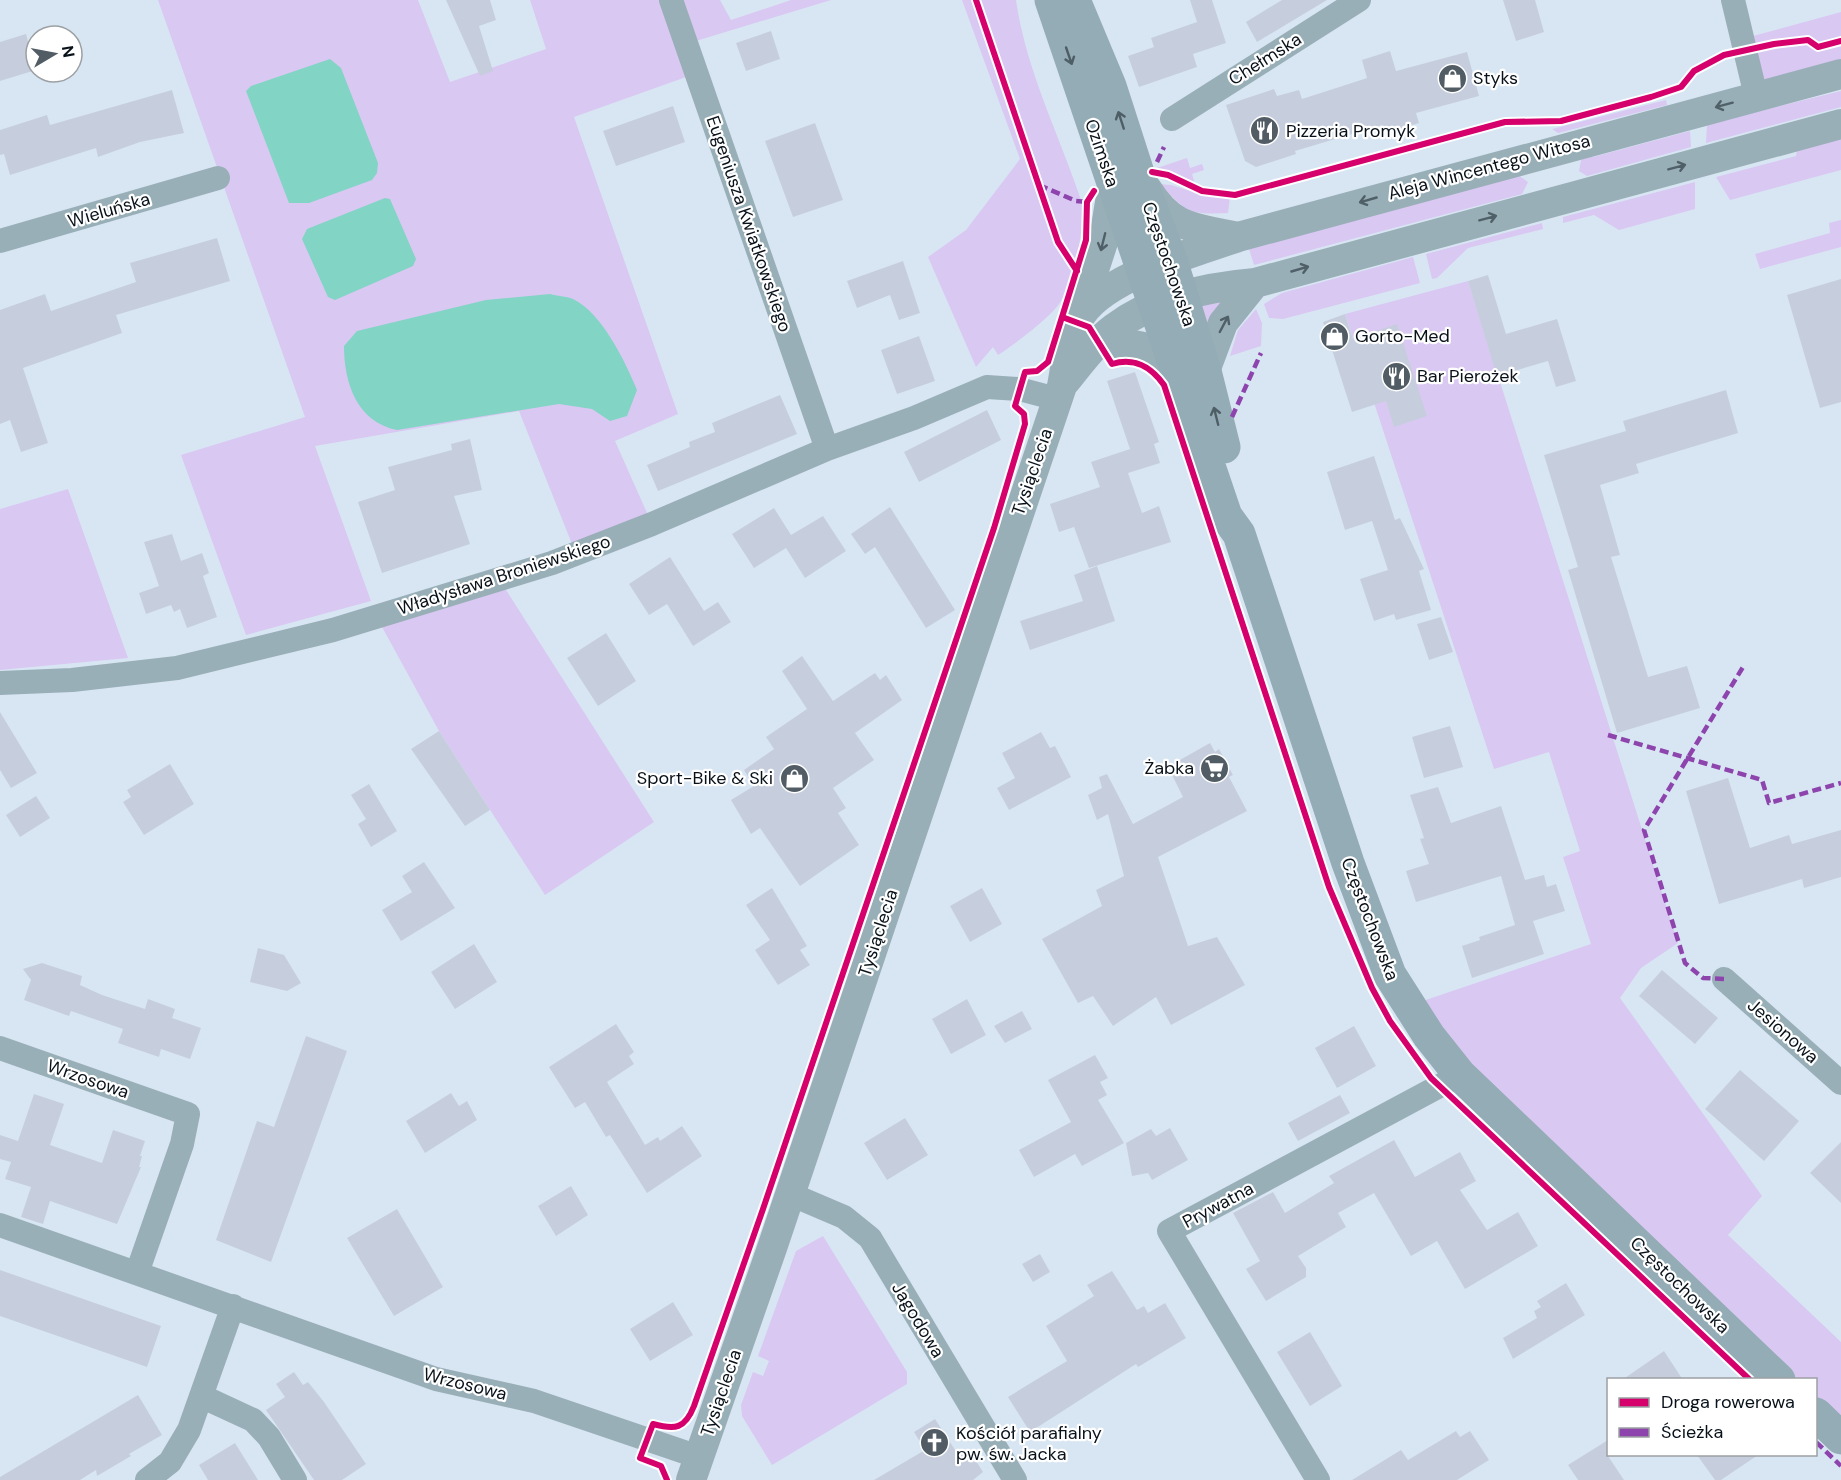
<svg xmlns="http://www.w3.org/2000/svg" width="1841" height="1480" font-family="'DM Sans',sans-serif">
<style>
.green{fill:#d9c8f2}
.water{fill:#82d4c5}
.building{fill:#c6cede}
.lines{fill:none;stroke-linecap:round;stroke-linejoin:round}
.minor{stroke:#99afb7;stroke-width:24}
.tertiary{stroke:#99afb7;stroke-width:30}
.secondary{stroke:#94acb5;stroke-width:33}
.quiet{stroke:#8e44ad;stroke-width:4.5;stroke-dasharray:9 4.5;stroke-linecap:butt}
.cycleway-casing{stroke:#fff;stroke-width:10}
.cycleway{stroke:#d6006c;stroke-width:6}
.oneway{stroke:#4e5e67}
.oneway2{stroke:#506068}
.labels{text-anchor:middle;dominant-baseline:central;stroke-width:4.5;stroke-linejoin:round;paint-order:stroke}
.street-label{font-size:18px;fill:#081119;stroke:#fff}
.poi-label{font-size:18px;fill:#081119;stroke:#fff;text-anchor:start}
</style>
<rect width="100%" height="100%" fill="#d8e6f3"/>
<path class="green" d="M158,0H418L450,82L546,49L530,0H659L686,77L574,117L678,414L615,441L652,524L572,544L519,411L315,446L371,601L246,635L181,455L305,417Z
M682,0H720L731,20L791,0H831L696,41Z
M962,0H1016C1026,71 1060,136 1082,203C1084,231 1075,287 1055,309C1040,325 1016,343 998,355L993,347L976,367L928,257L966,230L1020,159Z
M1841,12V74L1756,96L1742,39Z
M1841,91V107L1706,143L1707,124Z
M1666,100L1667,105L1558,133L1552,129Z
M1690,131L1691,147L1587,176L1579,171L1581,160L1592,155L1593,157Z
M1841,138V170L1730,200L1716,177L1796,156L1797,150Z
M1187,158L1190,168L1202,164L1204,170L1192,174L1195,184L1158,172L1157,168Z
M1518,175L1528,182L1522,194L1254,265L1249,249Z
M1695,182V209L1619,230L1594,215L1563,223V217Z
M1160,184L1171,185L1203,195L1230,197L1228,213C1189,215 1186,212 1160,184Z
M1841,220V247L1760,269L1755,254L1830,233L1829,223Z
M1542,223L1543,229L1468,248L1437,278L1432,279L1426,254Z
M1413,257L1420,283L1283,319L1269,318L1264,304L1282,293Z
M1468,281L1678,943L1641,968L1620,998L1762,1196L1728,1235L1841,1342V1438L1816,1414V1380L1779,1379L1408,1006L1591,944L1563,857L1580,851L1549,752L1494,769L1345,314Z
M1227,295L1209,326L1193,307Z
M1256,309L1262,323L1261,346L1230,356L1238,330Z
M68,489L128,658L0,670V509Z
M499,579L654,822L545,895L439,731L376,616Z
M823,1236L907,1372V1384L772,1465L742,1416L741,1405L753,1372L763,1376L769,1361L758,1356L796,1251Z"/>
<path class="water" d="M330,59L341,68L378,163L377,173L372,180L309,203H289L246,91L251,86Z
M385,198L390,199L416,259L413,266L335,300L328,297L302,239L307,229Z
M550,294C557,296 566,296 573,299C602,313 625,361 637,390L627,416L610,421L592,409L559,404L397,430C357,422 344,383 344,346L357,331L486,300Z"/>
<path class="building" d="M446,0H490L496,20L479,26L493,71L480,76Z
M1190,0H1212L1226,43L1193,54L1197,67L1139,87L1128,56L1154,47L1151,38L1197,22Z
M1282,0H1327L1257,42L1246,22Z
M1503,0H1535L1544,32L1516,41Z
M771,31L780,59L746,71L736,43Z
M26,34L36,70L0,81V42Z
M1390,51L1396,71L1467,52L1479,96L1416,113L1419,123L1384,134L1382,125L1295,151L1296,154L1256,167L1245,161L1226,105L1274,89L1277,96L1299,90L1302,99L1361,80L1367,78L1362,60Z
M172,90L184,133L140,142L98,157L96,148L10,175L4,154L0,155V130L47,115L50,125Z
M673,106L685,142L616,166L603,131Z
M815,123L843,200L793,217L765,141Z
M217,238L230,281L116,315L122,333L23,368L48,443L21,452L10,420L0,424V310L45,294L51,311L136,282L130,263Z
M903,261L920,313L899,320L890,295L857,308L847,281Z
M1488,275L1506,334L1557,319L1576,381L1556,387L1548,361L1497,376L1468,281Z
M1841,279V402L1820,408L1787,295Z
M1345,314L1353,339L1397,324L1427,416L1394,427L1386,401L1352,412L1323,322Z
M919,336L935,381L897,394L881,350Z
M1135,372L1159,442L1154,444L1160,463L1128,473L1142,513L1159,506L1171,542L1089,568L1074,527L1059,532L1050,504L1100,487L1091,462L1130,449L1107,381Z
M1726,390L1738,433L1636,464L1639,473L1600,485L1620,555L1611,557L1648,677L1687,666L1700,708L1617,733L1568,570L1578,567L1544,455L1626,431L1623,421Z
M780,395L797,434L658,491L647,465L690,447L689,442L715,432L712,423Z
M987,410L1001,440L919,482L904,452Z
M470,439L482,490L454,496L470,544L382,573L358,502L395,490L388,467L452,450L451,444Z
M1374,456L1395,520L1400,518L1424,569L1419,571L1431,610L1396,620L1394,614L1374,621L1360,579L1388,570L1372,521L1345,530L1327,472Z
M890,507L955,610L926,628L875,547L865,554L851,534Z
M774,508L791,535L823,516L846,551L805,578L786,548L754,568L732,534Z
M172,534L181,561L202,553L209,573L203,576L217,617L187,628L180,609L174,612L171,605L146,614L139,593L159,586L144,542Z
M670,557L704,611L718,602L731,622L693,646L667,604L649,615L629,584Z
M1097,566L1115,621L1030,650L1020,621L1083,601L1074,575Z
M1441,617L1453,652L1429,660L1417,624Z
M606,633L636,681L598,706L567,658Z
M802,656L833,701L875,673L880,680L886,675L902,700L855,733L874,760L833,788L846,808L838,813L859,845L800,886L760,828L751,834L731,800L754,786L744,770L774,749L766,737L807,709L782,671Z
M0,712L37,773L11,788L0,770Z
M1450,726L1463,767L1424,778L1412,737Z
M439,731L490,810L465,826L411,749Z
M1041,732L1050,748L1055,746L1071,777L1009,810L997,788L1015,778L1002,753Z
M1210,743L1215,752L1219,749L1233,775L1229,777L1247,811L1158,857L1188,946L1217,937L1245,985L1171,1025L1156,997L1113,1026L1093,996L1078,1003L1042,939L1102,906L1096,890L1124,876L1108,814L1097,820L1088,795L1102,788L1099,777L1107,774L1133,824L1183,797L1172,775L1175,773L1171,765Z
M170,764L194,804L144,835L123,802L131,797L127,790Z
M1728,778L1750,848L1789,835L1792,844L1841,830V877L1804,888L1802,879L1719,904L1686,791Z
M369,784L397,831L371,847L358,824L366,819L351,795Z
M1438,787L1451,823L1501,806L1525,880L1544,875L1547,887L1556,884L1565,911L1533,921L1544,954L1472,978L1462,946L1480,940L1479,937L1515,925L1501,876L1416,902L1406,871L1429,864L1420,839L1424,838L1410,795Z
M36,796L50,818L20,837L6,815Z
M424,862L455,908L401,941L382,910L412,892L402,876Z
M772,888L807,946L800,950L810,965L778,985L755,950L770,940L746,905Z
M982,888L1002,924L970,942L950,906Z
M474,944L497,982L455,1009L431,972Z
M258,948L284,955L301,983L287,991L250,982Z
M42,963L82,976L80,985L102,995L145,1009L148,999L175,1009L172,1018L201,1028L190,1059L161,1049L159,1057L118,1043L123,1029L71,1011L69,1016L24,1000L31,980L23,969Z
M1662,970L1718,1018L1695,1044L1639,996Z
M967,999L986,1035L951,1054L932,1019Z
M1022,1011L1032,1029L1005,1043L994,1026Z
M616,1024L634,1052L629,1056L634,1064L607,1082L645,1145L658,1137L660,1141L682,1126L702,1156L647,1193L610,1135L606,1137L585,1102L575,1108L549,1067Z
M1354,1026L1376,1066L1337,1088L1315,1048Z
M306,1036L347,1051L271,1262L216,1240L257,1121L274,1127Z
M1095,1055L1108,1078L1100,1082L1107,1095L1098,1100L1124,1143L1082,1166L1075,1154L1034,1177L1019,1150L1071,1122L1048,1080Z
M1740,1070L1799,1121L1764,1161L1705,1109Z
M451,1093L459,1106L467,1101L477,1120L425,1153L406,1121Z
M34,1094L64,1104L50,1145L102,1163L113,1130L145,1141L140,1156H142L139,1167H141L117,1224L50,1201L43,1224L21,1217L31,1187L5,1179L11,1162L0,1159V1135L18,1141Z
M1340,1095L1350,1113L1298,1141L1288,1123Z
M905,1118L928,1155L887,1180L864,1143Z
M1170,1128L1188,1160L1152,1180L1148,1173L1132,1176L1126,1143L1151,1129L1156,1136Z
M1394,1140L1415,1177L1460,1152L1476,1181L1460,1190L1487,1230L1518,1212L1538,1246L1465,1289L1437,1241L1411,1256L1374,1193L1338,1213L1346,1227L1298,1256L1306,1268V1277L1266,1301L1246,1269L1260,1261L1233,1213L1273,1192L1285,1213L1334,1183L1329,1176Z
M1841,1142V1203L1810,1173Z
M571,1186L588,1215L556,1236L538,1206Z
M397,1209L443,1287L394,1316L347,1238Z
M1040,1254L1050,1272L1033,1282L1022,1264Z
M0,1270L161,1326L147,1367L0,1316Z
M1112,1271L1137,1310L1144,1306L1148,1313L1165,1303L1186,1338L1138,1367L1136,1364L1030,1432L1008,1397L1067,1361L1046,1326L1094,1296L1087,1285Z
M1566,1283L1585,1315L1513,1359L1503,1338L1537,1318L1534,1311L1541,1307L1537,1301Z
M673,1302L693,1335L650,1361L630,1329Z
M1310,1332L1342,1386L1310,1406L1277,1352Z
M1664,1351L1683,1380H1622Z
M294,1372L303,1385L308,1382L324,1402L366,1464L342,1480H314L266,1410L285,1397L276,1384Z
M138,1395L162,1435L129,1454L131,1456L97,1476L96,1470L80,1480H0V1477Z
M935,1419L959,1456L969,1450L983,1472L973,1480H874L925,1450L914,1432Z
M1456,1431L1460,1437L1470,1431L1489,1460L1457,1480H1352L1401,1450L1408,1460Z
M1608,1440V1456L1624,1480H1578L1568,1465Z
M235,1443L258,1480H208L199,1465Z
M1697,1455H1758L1721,1480H1715Z"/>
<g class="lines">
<path class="minor" d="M671,0L827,449
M1733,0L1756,96
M1172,119L1359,0
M0,241L218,178
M0,683L72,680L177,668L333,630L552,563L652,524L827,449L914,418L987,387L1019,389L1057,399
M1724,979L1841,1083
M0,1048L188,1114L182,1144L137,1273
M790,1194L844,1217L870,1238L1015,1480
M0,1225L436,1379L534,1401L699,1457
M201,1396L253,1420L269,1437L295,1480
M147,1480L170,1462L189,1430L233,1306
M1318,1480L1169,1231L1460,1075"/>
<path class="tertiary" d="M1147,189C1173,230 1194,227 1238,237
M1081,310L1104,239L1113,184
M1100,343C1118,343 1146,343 1161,356C1168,362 1174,371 1180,378
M1205,371L1223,323L1255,283
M1064,383C1079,365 1095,342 1114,328C1154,298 1206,287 1255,283L1841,124
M691,1480L772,1248L1062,386C1066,365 1068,341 1077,322C1098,278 1193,253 1238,237L1841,74"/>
<path class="secondary" d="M1051,0L1226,516L1239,534L1348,863L1390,975L1429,1036L1460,1075L1779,1380
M1074,0L1110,86L1139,176L1171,260L1205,371L1224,447
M1816,1414L1841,1438"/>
<path class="quiet" d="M1157,162L1164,147
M1039,185L1076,201L1087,202
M1232,417L1261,353
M1608,735L1762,780L1769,803L1841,783
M1724,979L1703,978L1685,963L1644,830L1743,667
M1816,1442L1841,1466"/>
<defs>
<path id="cycleway" d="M976,0L1058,242L1077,271
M1152,172L1168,175L1202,191L1235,195L1505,122L1561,121L1651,97L1681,87L1694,71L1724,55L1774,44L1808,40L1818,47L1841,41
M1062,317L1089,327L1112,364C1135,357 1151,367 1164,385L1329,887L1372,988L1390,1021L1431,1078L1750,1380
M667,1480L661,1466L640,1458L653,1424C675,1430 685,1429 694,1406L763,1209L994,528L1025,424L1024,414L1015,406L1025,372L1037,371L1048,362L1086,240L1087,202L1094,191"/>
</defs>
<use href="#cycleway" class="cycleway-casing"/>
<use href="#cycleway" class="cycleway"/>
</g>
<defs><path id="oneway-shaft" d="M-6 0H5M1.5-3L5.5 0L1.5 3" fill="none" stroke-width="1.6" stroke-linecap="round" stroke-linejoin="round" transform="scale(1.5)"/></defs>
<g class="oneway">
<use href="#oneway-shaft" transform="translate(1069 56) rotate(71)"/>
<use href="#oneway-shaft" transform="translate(1121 120) rotate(-108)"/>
<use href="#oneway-shaft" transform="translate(1216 416) rotate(-104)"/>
</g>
<g class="oneway2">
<use href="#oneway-shaft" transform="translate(1724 105) rotate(165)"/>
<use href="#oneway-shaft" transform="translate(1677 167) rotate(-15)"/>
<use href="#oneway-shaft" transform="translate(1368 200) rotate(164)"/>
<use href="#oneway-shaft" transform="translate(1488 218) rotate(-15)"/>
<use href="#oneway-shaft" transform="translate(1103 242) rotate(104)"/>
<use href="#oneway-shaft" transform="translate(1300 269) rotate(-16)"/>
<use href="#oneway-shaft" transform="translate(1224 324) rotate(-62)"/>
</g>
<defs>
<symbol id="shop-disc" viewBox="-11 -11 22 22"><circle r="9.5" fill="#515c65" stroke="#fff"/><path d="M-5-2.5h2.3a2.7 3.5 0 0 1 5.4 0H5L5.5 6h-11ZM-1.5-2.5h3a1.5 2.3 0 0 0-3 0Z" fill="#fff"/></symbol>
<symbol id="restaurant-disc" viewBox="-11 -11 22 22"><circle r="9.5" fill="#515c65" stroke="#fff"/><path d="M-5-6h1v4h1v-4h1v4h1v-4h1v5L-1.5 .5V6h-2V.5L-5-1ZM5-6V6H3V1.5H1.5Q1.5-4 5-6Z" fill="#fff"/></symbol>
<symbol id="supermarket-disc" viewBox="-11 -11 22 22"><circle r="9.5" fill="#515c65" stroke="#fff"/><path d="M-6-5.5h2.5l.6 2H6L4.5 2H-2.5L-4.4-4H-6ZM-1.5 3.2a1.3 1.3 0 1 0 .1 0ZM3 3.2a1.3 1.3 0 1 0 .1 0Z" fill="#fff"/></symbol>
<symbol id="church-disc" viewBox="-11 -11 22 22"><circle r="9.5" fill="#515c65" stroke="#fff"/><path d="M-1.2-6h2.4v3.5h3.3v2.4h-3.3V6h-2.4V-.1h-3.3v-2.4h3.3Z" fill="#fff"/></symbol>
</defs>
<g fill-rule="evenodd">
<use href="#shop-disc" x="1436" y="62" width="33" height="33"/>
<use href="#restaurant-disc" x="1248" y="114" width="33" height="33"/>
<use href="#shop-disc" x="1318" y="320" width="33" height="33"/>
<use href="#restaurant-disc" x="1380" y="360" width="33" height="33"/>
<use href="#supermarket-disc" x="1198" y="752" width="33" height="33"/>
<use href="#shop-disc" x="778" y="762" width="33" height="33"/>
<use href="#church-disc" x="918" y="1426" width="33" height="33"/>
</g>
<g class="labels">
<g class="street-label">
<text transform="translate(1265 59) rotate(-32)">Chełmska</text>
<text transform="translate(1102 153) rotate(71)">Ozimska</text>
<text transform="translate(1489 167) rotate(-15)">Aleja Wincentego Witosa</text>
<text transform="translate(109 210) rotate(-16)">Wieluńska</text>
<text transform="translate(749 224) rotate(71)">Eugeniusza Kwiatkowskiego</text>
<text transform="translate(1169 264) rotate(71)">Częstochowska</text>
<text transform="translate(1032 472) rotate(-71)">Tysiąclecia</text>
<text transform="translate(504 575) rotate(-18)">Władysława Broniewskiego</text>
<text transform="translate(1370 919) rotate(69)">Częstochowska</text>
<text transform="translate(878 933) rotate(-72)">Tysiąclecia</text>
<text transform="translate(1783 1031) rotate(41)">Jesionowa</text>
<text transform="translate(88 1079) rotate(19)">Wrzosowa</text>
<text transform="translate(1218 1205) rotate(-28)">Prywatna</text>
<text transform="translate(1680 1285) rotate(44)">Częstochowska</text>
<text transform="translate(918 1320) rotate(59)">Jagodowa</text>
<text transform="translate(465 1384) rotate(14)">Wrzosowa</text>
<text transform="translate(721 1393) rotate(-71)">Tysiąclecia</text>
</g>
<g class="poi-label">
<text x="1473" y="78">Styks</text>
<text x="1286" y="131">Pizzeria Promyk</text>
<text x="1355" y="336">Gorto-Med</text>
<text x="1417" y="376">Bar Pierożek</text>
<text x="1194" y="768" text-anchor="end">Żabka</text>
<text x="773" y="778" text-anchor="end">Sport-Bike &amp; Ski</text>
<text x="956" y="1433">Kościół parafialny<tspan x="956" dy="21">pw. św. Jacka</tspan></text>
</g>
</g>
<rect x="1607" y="1378" width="210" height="78" fill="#ffffff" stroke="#9ca0a3" stroke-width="1.5"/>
<rect x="1619" y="1398" width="30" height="9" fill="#d6006c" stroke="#9ca0a3" stroke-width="1.5"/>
<text x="1661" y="1408" font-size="18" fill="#081119">Droga rowerowa</text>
<rect x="1619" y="1428" width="30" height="9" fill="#8e44ad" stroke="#9ca0a3" stroke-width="1.5"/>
<text x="1661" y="1438" font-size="18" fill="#081119">Ścieżka</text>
<g transform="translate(54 54) rotate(80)"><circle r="28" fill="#ffffff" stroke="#9ca0a3" stroke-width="1.5"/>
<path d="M0-4.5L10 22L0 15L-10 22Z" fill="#515c65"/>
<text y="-9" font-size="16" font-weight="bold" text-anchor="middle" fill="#081119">N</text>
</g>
</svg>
